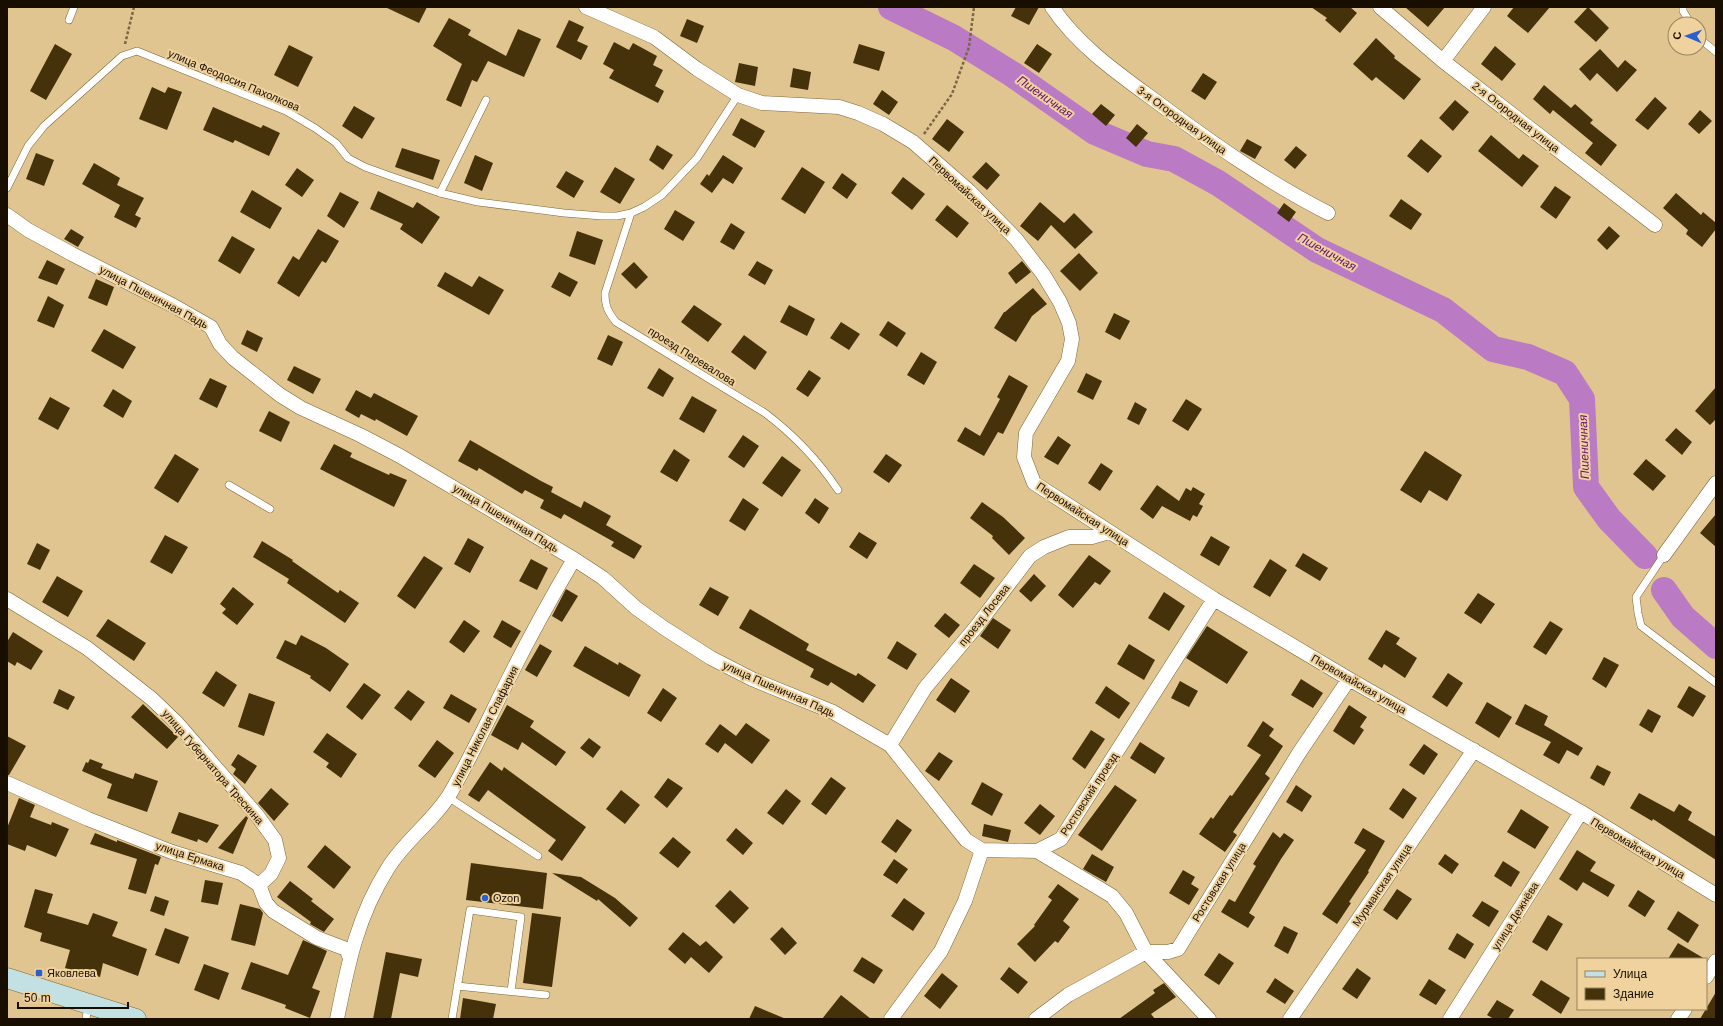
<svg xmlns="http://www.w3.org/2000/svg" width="1723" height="1026" font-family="Helvetica,sans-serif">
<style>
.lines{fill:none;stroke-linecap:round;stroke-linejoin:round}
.river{stroke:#ba7ac4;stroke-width:26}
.building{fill:#45320a}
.lane-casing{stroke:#7f6533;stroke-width:8}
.street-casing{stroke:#7f6533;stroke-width:15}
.secondary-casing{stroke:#7f6533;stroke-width:21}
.path{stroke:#7a6746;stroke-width:2.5;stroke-dasharray:3 2;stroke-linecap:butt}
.lane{stroke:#fff;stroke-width:7}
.street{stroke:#fff;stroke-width:14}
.secondary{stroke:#c3e1e3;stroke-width:20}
.poi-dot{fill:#2a61cf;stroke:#efd29d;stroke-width:1.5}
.labels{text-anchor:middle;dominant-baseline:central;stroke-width:4;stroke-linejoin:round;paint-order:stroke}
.street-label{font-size:11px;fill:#180e00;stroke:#efd29d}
.poi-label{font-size:11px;fill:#180e00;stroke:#efd29d;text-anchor:start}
.water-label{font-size:12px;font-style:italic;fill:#620f6d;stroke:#efd29d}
</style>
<rect width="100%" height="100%" fill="#e1c591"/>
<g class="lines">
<path class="river" d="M891,7L954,38L1012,74L1095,132L1147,154L1174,159L1218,183L1317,250L1443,310L1493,349L1528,357L1565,373L1582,399L1586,487L1609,519L1645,556
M1664,590L1683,617L1716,646"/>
</g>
<path class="building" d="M385,7H427L419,23Z
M1016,7H1039L1029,25L1011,16Z
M1311,7H1350L1357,13L1340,33L1325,20L1327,18Z
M1405,7H1445L1428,27Z
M1514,7H1550L1528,33L1507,16Z
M1588,7L1609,28L1596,42L1574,22Z
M449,18L471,30L468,35L506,56L518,29L541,39L524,77L488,61L477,82L472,80L461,107L446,100L462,64L433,46Z
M687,19L704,26L697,43L680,36Z
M569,20L584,27L577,41L588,46L581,60L556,47Z
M1376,38L1395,56L1394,58L1421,79L1404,100L1376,77L1372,81L1353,64Z
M614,42L629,50L633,43L657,56L653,65L663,70L655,86L664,91L658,103L609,78L614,70L603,64Z
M55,44L72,54L46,100L30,91Z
M859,44L885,52L879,71L853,63Z
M1037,44L1052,54L1039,73L1024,63Z
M289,45L313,57L298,87L274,75Z
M1495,46L1516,64L1502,81L1481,64Z
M1600,49L1618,68L1625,60L1637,70L1617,92L1597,73L1590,81L1579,69Z
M739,63L758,67L755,86L735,82Z
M793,68L811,72L808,90L790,87Z
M1203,73L1217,82L1205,100L1191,91Z
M1544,85L1571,108L1575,104L1593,120L1590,123L1617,145L1601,166L1585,153L1593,143L1553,110L1550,114L1533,99Z
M152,87L165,93L168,87L182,92L167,130L139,119Z
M882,90L898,102L889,115L873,104Z
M1655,97L1667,108L1648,130L1635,120Z
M1455,100L1469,112L1453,131L1439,118Z
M1101,104L1115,115L1106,126L1092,114Z
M354,106L375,118L362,139L342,126Z
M213,107L261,128L263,125L280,133L269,156L235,140L233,143L203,130Z
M1700,110L1712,121L1699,134L1688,124Z
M741,118L765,131L755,148L732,135Z
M947,119L964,132L949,152L932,139Z
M1137,124L1148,133L1136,147L1126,138Z
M1491,135L1519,159L1523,154L1539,166L1522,187L1478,151Z
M1247,139L1262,147L1255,159L1240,151Z
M1421,139L1442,156L1428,173L1407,156Z
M657,145L673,155L663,170L649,160Z
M1296,146L1307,155L1295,169L1284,160Z
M402,148L440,160L433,180L395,167Z
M36,153L54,160L44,186L26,179Z
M475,155L493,163L482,191L464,183Z
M723,155L743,168L733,184L723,178L712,193L700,184L707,174L709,176Z
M986,162L1000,175L987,190L972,177Z
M94,163L120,178L117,185L144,198L135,215L141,218L136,228L114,217L120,205L82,184Z
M615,167L635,179L620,204L600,192Z
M802,167L825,182L805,214L781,199Z
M297,168L314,180L302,197L285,185Z
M566,171L584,181L574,198L556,187Z
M842,173L857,184L847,199L832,188Z
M903,177L925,194L912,210L891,193Z
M1555,186L1571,197L1556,219L1540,207Z
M252,190L282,208L270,229L240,212Z
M378,191L413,208L417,202L440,217L422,244L400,229L403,224L370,209Z
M340,192L359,202L344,228L327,216Z
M1676,193L1701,215L1703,212L1716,223V229L1702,247L1686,234L1688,230L1663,208Z
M1401,199L1422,214L1411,230L1389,216Z
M1040,202L1064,223L1074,213L1093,232L1075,249L1051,225L1038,241L1020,226Z
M1284,203L1296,212L1289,222L1277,213Z
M947,205L969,223L957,238L935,220Z
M675,210L695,222L683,241L664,229Z
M731,223L745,232L734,250L720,242Z
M1609,226L1620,236L1607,250L1597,240Z
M71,229L84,237L78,247L64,239Z
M318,229L339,241L326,263L322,261L299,297L277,283L293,256L299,260Z
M577,231L603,240L595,265L569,256Z
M232,236L255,249L240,274L218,261Z
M1079,253L1098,273L1080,291L1060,271Z
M47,260L65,269L57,285L38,278Z
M757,261L773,270L765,285L748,275Z
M1022,261L1031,272L1016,284L1008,273Z
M634,262L648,277L636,289L621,274Z
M445,272L472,287L479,276L504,290L489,315L437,286Z
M559,272L578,282L570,297L551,287Z
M96,279L114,287L107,306L88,298Z
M1033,288L1047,304L1032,316L1016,342L994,328L1004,312H1005Z
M48,296L64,305L54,328L37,321Z
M694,305L722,324L708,342L681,322Z
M789,305L815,319L807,336L780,322Z
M1114,313L1130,321L1120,340L1105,332Z
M888,321L906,333L897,347L879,335Z
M841,322L860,334L849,350L830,338Z
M104,329L136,347L123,369L91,351Z
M247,330L263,338L257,352L241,344Z
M608,335L623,342L612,366L597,359Z
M744,335L767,352L755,370L731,352Z
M921,352L937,362L924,385L907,375Z
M294,366L321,379L313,394L287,380Z
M659,368L674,378L663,397L647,388Z
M809,370L821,378L808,397L796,389Z
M1086,373L1102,381L1093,400L1077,392Z
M1009,375L1028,386L1003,434L998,432L984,456L957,441L965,427L980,436L1000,399L997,397Z
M210,378L227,386L217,408L199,399Z
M1716,387V419L1710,425L1695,411Z
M113,389L132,401L123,418L103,406Z
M356,390L371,398L374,393L418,416L407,436L376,419L375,421L361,414L359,418L345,410Z
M692,396L717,410L704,433L679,419Z
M50,397L70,408L58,430L38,419Z
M1186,399L1202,409L1188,431L1172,421Z
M1135,402L1147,409L1139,425L1127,419Z
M269,411L290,422L281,442L259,431Z
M1676,428L1692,442L1682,455L1665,440Z
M743,435L759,446L744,468L728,457Z
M1058,436L1071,445L1058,465L1044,457Z
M470,440L541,481L553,487L551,492L581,508L584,501L611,516L606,525L642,546L634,559L611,546L614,542L564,514L561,519L540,508L544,500L525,490L522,494L479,468L477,471L458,461Z
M334,444L352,453L350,457L389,475L390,473L407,480L394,507L320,469Z
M674,449L690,460L677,482L660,472Z
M1425,451L1462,475L1447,501L1429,490L1421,503L1400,490Z
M175,454L199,469L178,503L154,488Z
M886,454L902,465L889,483L873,472Z
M782,456L801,470L782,497L762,483Z
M1646,459L1666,476L1653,491L1633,474Z
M1101,463L1113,471L1100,491L1088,483Z
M1157,485L1179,501L1186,488L1191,491L1193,487L1205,494L1199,504L1203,506L1197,517L1193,515L1190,521L1162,506L1153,519L1140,509Z
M743,498L759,509L745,531L729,521Z
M815,498L829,508L819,524L805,513Z
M982,502L1003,517L1025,538L1009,555L992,538L993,536L970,518Z
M1716,514V547L1700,533Z
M859,532L877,543L867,559L849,547Z
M165,535L188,547L172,574L150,562Z
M1211,536L1230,547L1219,566L1200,555Z
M468,538L484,547L470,573L454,564Z
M262,541L293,560L292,561L338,593L340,590L359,603L345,623L287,583L289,579L253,557Z
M37,543L50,550L40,570L27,564Z
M1303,553L1328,568L1320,581L1295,566Z
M1089,555L1111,571L1100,585L1095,582L1073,608L1058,595Z
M424,556L443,568L415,609L397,596Z
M531,559L548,568L537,590L519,581Z
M1270,559L1287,570L1270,597L1253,587Z
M974,564L995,578L980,598L960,583Z
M1034,574L1046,586L1031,602L1019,591Z
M57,576L83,591L68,617L42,602Z
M233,587L254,604L237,625L222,613L226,609L220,604Z
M710,587L729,597L718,616L699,605Z
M566,589L578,596L562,622L552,616Z
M1164,592L1185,606L1169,631L1148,618Z
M1478,593L1495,604L1481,624L1464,613Z
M750,609L809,644L806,650L856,676L858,673L876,685L863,703L831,682L828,686L810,677L814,669L739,628Z
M945,613L960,625L949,638L934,626Z
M993,618L1011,630L998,649L980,636Z
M108,619L146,643L134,661L96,636Z
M464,620L480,631L464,653L449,642Z
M502,620L521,631L511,648L493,637Z
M1550,621L1563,629L1546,655L1533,647Z
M1207,626L1248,652L1227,684L1186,658Z
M1386,630L1400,638L1396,644L1417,658L1405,678L1384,664L1382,668L1368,659Z
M13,632L43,651L31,670L17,662L15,666L7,661V642Z
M301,635L326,648L349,664L330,692L310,678L311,676L276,658L285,640L296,645Z
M897,641L917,654L907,670L887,658Z
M540,644L552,651L537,677L525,670Z
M1129,644L1155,660L1144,680L1117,664Z
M585,646L618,665L619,662L641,675L629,697L573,666Z
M1604,657L1619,665L1606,688L1592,679Z
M216,671L237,685L224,707L202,693Z
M1448,673L1463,683L1447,707L1432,697Z
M951,678L970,691L955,713L936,700Z
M1301,679L1323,693L1313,708L1291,695Z
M1180,681L1198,691L1189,707L1171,698Z
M364,683L381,695L362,720L346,707Z
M1106,686L1130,703L1119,719L1095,703Z
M1689,686L1706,696L1693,717L1677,707Z
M663,688L677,698L661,722L647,713Z
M59,689L75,697L68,710L53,703Z
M408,690L425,702L411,721L394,708Z
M249,693L275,702L264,736L238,727Z
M451,694L477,709L469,723L443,708Z
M1487,702L1512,717L1499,738L1475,723Z
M143,704L178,737L167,749L131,717Z
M1525,704L1548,716L1544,725L1583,748L1578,756L1567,750L1559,764L1543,755L1551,742L1515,724Z
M507,705L534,721L530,727L566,752L556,766L522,742L518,750L491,735Z
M1349,705L1367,717L1360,727L1364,730L1354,745L1333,731Z
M1648,709L1661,716L1652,733L1639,725Z
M1263,721L1274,729L1269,736L1283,746L1265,774L1270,778L1233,832L1237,835L1225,852L1199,834L1211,817L1213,819L1230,795L1232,796L1261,755L1247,746Z
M746,723L770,740L752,764L725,743L718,753L705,744L720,724L736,736Z
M1091,730L1105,739L1085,769L1072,759Z
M327,733L357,754L341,778L326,767L329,763L313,752Z
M7,736L26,746L9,775H7Z
M589,738L601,747L593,758L580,748Z
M437,740L454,753L435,778L418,766Z
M1140,742L1165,758L1155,774L1130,758Z
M1424,744L1438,754L1424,775L1409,765Z
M939,752L953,761L939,781L925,771Z
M238,754L257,766L245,784L233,774L236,769L231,765Z
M90,759L103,764L101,768L133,779L135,773L158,781L147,812L107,798L112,784L82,771L86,762L88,763Z
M490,762L502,771L504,767L586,827L562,861L548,851L556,840L488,790L479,802L468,795Z
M1597,765L1611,772L1604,786L1590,778Z
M831,777L846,788L826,815L811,804Z
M668,778L683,788L667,808L654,797Z
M982,782L1003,794L992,816L971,804Z
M1115,785L1137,800L1102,851L1078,835Z
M1296,785L1312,796L1302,812L1286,802Z
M271,788L289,804L274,821L258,803Z
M1403,788L1417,798L1403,819L1389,809Z
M786,789L801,801L783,825L767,813Z
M621,790L640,805L625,824L606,809Z
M1639,793L1674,812L1679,804L1692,812L1688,820L1716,837V860L1653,819L1652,821L1630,808Z
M19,798L35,805L30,817L51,825L52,822L69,829L56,857L27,845L25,851L7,844V828Z
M1040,804L1055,816L1040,835L1024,823Z
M1521,809L1549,827L1535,849L1507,832Z
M179,812L219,825L207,843L198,839L197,842L171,833Z
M246,816L248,818L233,854L218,848Z
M897,819L912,830L896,853L881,842Z
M984,824L1011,830L1008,842L982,836Z
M736,828L753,843L743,855L726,840Z
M1363,828L1385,841L1368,871L1369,872L1349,902L1351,903L1337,924L1322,914L1366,850L1354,843Z
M1273,832L1280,838L1284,833L1294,840L1281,859L1249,913L1255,917L1248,928L1221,912L1229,899L1235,902L1256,866L1253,864Z
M95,833L117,842V840L161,857L158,865L155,864L146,894L128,889L137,859L90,844Z
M673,837L691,852L678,868L659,853Z
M325,845L351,867L334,889L307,867Z
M1577,850L1596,862L1590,871L1615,885L1608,897L1583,882L1577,891L1559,879Z
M1092,854L1114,867L1106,882L1083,869Z
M1445,854L1459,864L1452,874L1438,864Z
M894,859L908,869L897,884L883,875Z
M1503,861L1520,872L1511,887L1494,876Z
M471,863L547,873L543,909L466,900Z
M1183,870L1195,877L1191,884L1199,889L1189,905L1169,893Z
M552,873L581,877L615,898L638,918L630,927L598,899L597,901Z
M205,880L223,883L218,905L201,902Z
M290,881L313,899L311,901L334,919L324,932L310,924L311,922L277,897Z
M1058,884L1079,899L1063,921L1070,927L1058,943L1055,941L1035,962L1017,944L1035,926L1034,925L1052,900L1048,897Z
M35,889L53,894L47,913L88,925L93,913L118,922L112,936L147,949L138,976L103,963L100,977L65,968L70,950L40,941L42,933L24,927Z
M1397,889L1412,899L1397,920L1383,910Z
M730,890L749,908L734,924L715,906Z
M1638,890L1655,901L1645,917L1628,906Z
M155,896L169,901L164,916L150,911Z
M904,898L925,913L913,931L891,916Z
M1482,901L1499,911L1489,927L1472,916Z
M240,904L260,909L263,913L255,946L231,940Z
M1678,911L1699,925L1688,943L1667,929Z
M532,913L561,917L552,987L523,983Z
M1548,915L1563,924L1547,951L1532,942Z
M1284,926L1298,933L1288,954L1274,946Z
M782,927L797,943L785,955L770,939Z
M165,928L189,937L179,964L155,955Z
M683,932L700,946L706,941L723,957L709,973L691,957L685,964L668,949Z
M1457,933L1474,944L1465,959L1448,949Z
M303,940L327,951L312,988L320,991L310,1018L285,1008L286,1005L241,989L251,962L288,975Z
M1678,943L1705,959H1668Z
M386,952L422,959L418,977L400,973L391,1019H373Z
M1219,953L1234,963L1219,985L1204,975Z
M862,957L883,970L874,984L853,971Z
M204,964L229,973L219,1000L194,990Z
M1009,967L1028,982L1018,994L1000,979Z
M1357,968L1371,978L1357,999L1342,989Z
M942,973L958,986L940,1009L924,996Z
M1275,978L1294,991L1285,1004L1266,992Z
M1429,979L1446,990L1436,1005L1419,995Z
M1541,980L1570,998L1561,1014L1532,995Z
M1164,983L1176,997L1151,1014L1155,1019H1119L1155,993L1153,990Z
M1716,992V1019H1700Z
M841,995L871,1019H822Z
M463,998L496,1004L493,1019H460Z
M1497,1000L1514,1010L1508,1019H1494L1487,1015Z
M755,1006L786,1019H749Z"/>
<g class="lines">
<defs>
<path id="lane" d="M1683,7V11L1691,24
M69,20L74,7
M1699,38L1716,52
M7,188L28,146L44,126L122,56L137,51L286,111L315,128L336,143L348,158L365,167L390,176L440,193L478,202L564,213L602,216H617L631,213L644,207L662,195L697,158L738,95
M440,193L486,100
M631,213L605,293C605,306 608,312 616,322L765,413C794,435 818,460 838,490
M229,485L270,509
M1664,555L1636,597L1638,613L1641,626L1716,683
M448,797L538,856
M457,986L546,995
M86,1019L88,1005
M452,1019L470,910L521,917L511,991"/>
<path id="street" d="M586,7L654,37L697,69L738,95L762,103L839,107L858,113L883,124L913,142L969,191L1016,239L1043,274L1060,302L1069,323L1072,339L1068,361L1026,433L1024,457L1034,483L1214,599L1349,679L1581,812L1716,895
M1052,7C1078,46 1120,75 1157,102C1212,143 1267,182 1328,213
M1380,7L1443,61L1655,225
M1443,61L1484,7
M7,215L28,230L72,254L174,306L211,327L220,344L233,358L280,395L301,408L360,435L400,456L574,559L603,578L636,608L664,628L711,658L752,679L833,712L890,745L966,840L982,850
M1664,555L1716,483
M7,599L87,648L152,699L177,723L256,814L275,840L279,858L271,874L259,885
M890,745L925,688L976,627L1030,556L1044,547L1069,537H1092L1109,532
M7,783L88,819L172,852L241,873L259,885L266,903L273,911L317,938L346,949L350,958
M1037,851L1112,896L1126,913L1146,952L1209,1019
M1706,977L1716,961
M337,1019C348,964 357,917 388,868C405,840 435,820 451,792C472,755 490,716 509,678C529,638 551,598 574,559
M891,1019L941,951L965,901L982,850L1037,851L1061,839L1214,599
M1036,1019L1068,995L1146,952H1168L1178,949L1299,753L1349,679
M1290,1019L1474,750
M1450,1019L1581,812
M1678,1019L1685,1009"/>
<path id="secondary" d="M7,978L136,1019"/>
</defs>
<use href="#lane" class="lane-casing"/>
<use href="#street" class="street-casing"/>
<use href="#secondary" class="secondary-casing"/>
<path class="path" d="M125,44L134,7
M924,134L952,94L969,47L974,7"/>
<use href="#lane" class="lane"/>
<use href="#street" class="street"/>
<use href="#secondary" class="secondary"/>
</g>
<g class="poi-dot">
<circle cx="485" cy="898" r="4"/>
<rect x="35" y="969" width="8" height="8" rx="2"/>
</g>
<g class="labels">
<g class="street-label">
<text transform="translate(234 80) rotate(23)">улица Феодосия Пахолкова</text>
<text transform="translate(1516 117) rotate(38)">2-я Огородная улица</text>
<text transform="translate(1182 120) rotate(36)">3-я Огородная улица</text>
<text transform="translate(970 195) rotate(43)">Первомайская улица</text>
<text transform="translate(154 297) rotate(28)">улица Пшеничная Падь</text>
<text transform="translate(692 356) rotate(32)">проезд Перевалова</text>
<text transform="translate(1083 514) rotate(33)">Первомайская улица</text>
<text transform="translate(506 518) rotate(31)">улица Пшеничная Падь</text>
<text transform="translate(984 615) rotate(-52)">проезд Лосева</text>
<text transform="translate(1359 684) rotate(30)">Первомайская улица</text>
<text transform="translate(779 689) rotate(24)">улица Пшеничная Падь</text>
<text transform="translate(485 726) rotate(-63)">улица Николая Спафария</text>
<text transform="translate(213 767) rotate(49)">улица Губернатора Трескина</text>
<text transform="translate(1089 794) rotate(-57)">Ростовский проезд</text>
<text transform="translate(1638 848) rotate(31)">Первомайская улица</text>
<text transform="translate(190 856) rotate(18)">улица Ермака</text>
<text transform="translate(1219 882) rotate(-58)">Ростовская улица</text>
<text transform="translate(1382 885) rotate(-56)">Мурманская улица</text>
<text transform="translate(1515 916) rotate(-58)">улица Дежнёва</text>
</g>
<g class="poi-label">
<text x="493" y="898">Ozon</text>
<text x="47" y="973">Яковлева</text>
</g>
<g class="water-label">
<text transform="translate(1045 97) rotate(35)">Пшеничная</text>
<text transform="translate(1327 252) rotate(29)">Пшеничная</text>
<text transform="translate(1584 447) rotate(-92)">Пшеничная</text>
</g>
</g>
<rect width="1723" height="1026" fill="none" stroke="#180e00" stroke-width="16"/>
<rect x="1577" y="958" width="130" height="52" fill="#efd29d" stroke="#99845e"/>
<rect x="1585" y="971" width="20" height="6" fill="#c3e1e3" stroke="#99845e"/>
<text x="1613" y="978" font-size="12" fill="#180e00">Улица</text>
<rect x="1585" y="988" width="20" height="12" fill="#45320a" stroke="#99845e"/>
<text x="1613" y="998" font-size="12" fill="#180e00">Здание</text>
<g transform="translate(1687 36) rotate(272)"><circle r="19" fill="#efd29d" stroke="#99845e"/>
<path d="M0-3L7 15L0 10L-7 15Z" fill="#2a61cf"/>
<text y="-6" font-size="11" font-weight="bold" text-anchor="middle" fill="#180e00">С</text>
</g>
<path d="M18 1002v6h110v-6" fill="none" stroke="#180e00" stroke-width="2"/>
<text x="24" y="1002" font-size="12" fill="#180e00" stroke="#efd29d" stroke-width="3" paint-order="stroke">50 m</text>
</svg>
